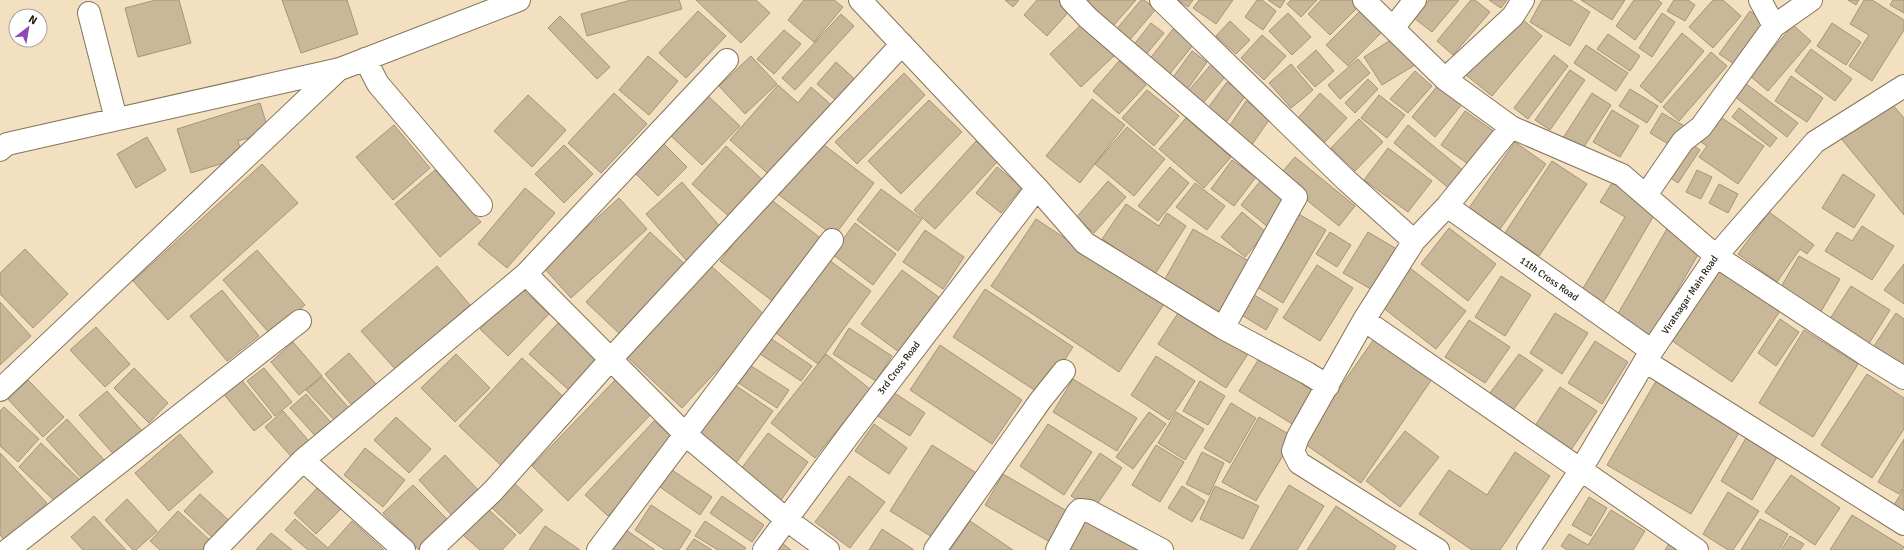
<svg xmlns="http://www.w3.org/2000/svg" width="1904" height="550" font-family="Signika,sans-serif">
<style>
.building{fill:#c9b799;stroke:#a59476}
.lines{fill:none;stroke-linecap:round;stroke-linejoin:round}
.minor-casing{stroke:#857458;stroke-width:24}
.minor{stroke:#fff;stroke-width:22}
.labels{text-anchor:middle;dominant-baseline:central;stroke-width:4;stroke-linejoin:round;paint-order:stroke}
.street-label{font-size:10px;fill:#221b10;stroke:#fff}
</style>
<rect width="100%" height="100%" fill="#f3e0c1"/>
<path class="building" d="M156,0H179L191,43L138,57L125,8Z
M282,0H347L358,34L301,53Z
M631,0H679L682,9L587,36L581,14Z
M696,0H756L770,13L741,43Z
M804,0H834L843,7L814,42L788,20Z
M1005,0H1019L1013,7Z
M1037,0H1065L1073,7L1047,36L1024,15Z
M1085,0H1136L1113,26Z
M1141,0H1144L1156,9L1128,42L1115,31Z
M1178,0H1193L1188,7Z
M1199,0H1233L1216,24L1193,8Z
M1257,0H1262L1276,11L1263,30L1245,17Z
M1268,0H1285L1280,8Z
M1291,0H1317L1301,17L1287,4Z
M1321,0H1354L1360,5L1330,35L1308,14Z
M1429,0H1459L1432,32L1414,18Z
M1471,0H1475L1490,12L1453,55L1437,41Z
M1489,0H1507L1501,8Z
M1542,0H1571L1590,12L1570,46L1530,22Z
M1581,0H1625L1612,20Z
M1634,0H1658L1662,3L1635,40L1616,26Z
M1674,0H1688L1695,5L1685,21L1667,11Z
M1713,0H1723L1741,16L1713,48L1689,27Z
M1848,0H1859L1856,5Z
M1864,0H1872L1904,20V30L1872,81L1849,66L1869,35L1850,24Z
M1893,0H1904V13L1890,5Z
M1366,5L1388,26L1348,66L1326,45Z
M698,11L726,36L686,78L659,53Z
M1750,11L1767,24L1737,66L1719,54Z
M1288,13L1311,37L1292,55L1269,31Z
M1662,13L1675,22L1652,57L1639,48Z
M841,14L854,26L795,90L782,78Z
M1516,14L1542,36L1492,96L1466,75Z
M560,16L610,67L597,79L548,28Z
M1085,21L1116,54L1081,87L1050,54Z
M1230,21L1250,40L1236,54L1216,36Z
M1151,23L1164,33L1144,57L1132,47Z
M1832,23L1861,42L1846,65L1817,46Z
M1793,25L1811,41L1768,91L1750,76Z
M1173,29L1193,45L1168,76L1149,60Z
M784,30L801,44L774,74L757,59Z
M1682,33L1704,51L1661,103L1640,86Z
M1608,34L1640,56L1630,71L1597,49Z
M1262,35L1286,56L1264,80L1241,58Z
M1397,36L1415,65L1382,85L1364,57Z
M1586,45L1628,73L1616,91L1574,63Z
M1811,49L1852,79L1835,101L1795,71Z
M1316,50L1334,71L1315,87L1297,67Z
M1192,51L1207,62L1184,94L1169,83Z
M1711,52L1727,66L1679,121L1663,107Z
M1554,55L1568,66L1528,119L1514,108Z
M648,56L678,81L649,115L619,90Z
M751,56L777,84L745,114L719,86Z
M1358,59L1370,73L1340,99L1328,85Z
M1215,60L1229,72L1199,108L1184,96Z
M1119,61L1146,85L1119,114L1093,91Z
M836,62L859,83L840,104L817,84Z
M1291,64L1313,90L1291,108L1269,83Z
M1570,70L1585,80L1550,130L1535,120Z
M1415,71L1432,86L1408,113L1390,99Z
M904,73L925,95L857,164L835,142Z
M1791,76L1823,98L1807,122L1775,101Z
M1368,79L1378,89L1355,113L1345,103Z
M1227,82L1246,95L1224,125L1205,112Z
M1745,83L1798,123L1787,137L1734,96Z
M1439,84L1463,103L1435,137L1412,117Z
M778,85L798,103L811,87L835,108L773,178L730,140Z
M1630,89L1658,106L1647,123L1619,106Z
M1147,90L1179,116L1154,146L1122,118Z
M614,93L647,124L601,173L568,143Z
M1320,93L1347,118L1325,142L1298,118Z
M1592,93L1611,105L1580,153L1561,141Z
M706,94L740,126L702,165L668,133Z
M528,95L566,130L532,167L494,131Z
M1379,95L1405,115L1387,138L1361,118Z
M1887,98L1904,118V215L1839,136Z
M1092,99L1125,125L1080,183L1046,156Z
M929,100L962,132L901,194L868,161Z
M1246,101L1271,117L1251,146L1227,130Z
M260,103L269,132L238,141L243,157L191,173L177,129Z
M1739,108L1777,138L1770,147L1732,117Z
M1612,110L1639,126L1620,157L1593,142Z
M1465,111L1495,132L1471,166L1441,145Z
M1662,113L1686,127L1675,148L1650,133Z
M1719,116L1764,146L1738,184L1699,157L1707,146L1701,142Z
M1186,118L1231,157L1204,188L1159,149Z
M1359,119L1383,142L1355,171L1331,148Z
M394,125L430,168L393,200L356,157Z
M1408,125L1465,172L1451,190L1394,143Z
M1127,127L1165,159L1134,196L1095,164Z
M147,137L166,170L136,188L117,154Z
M659,139L687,167L658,196L630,168Z
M819,141L874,183L834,236L779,195Z
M976,141L998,161L935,229L914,210Z
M1687,141L1700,150L1678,183L1665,174Z
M1515,142L1546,164L1500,229L1469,208Z
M564,145L593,174L564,203L535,174Z
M726,146L766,183L733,220L692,184Z
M1388,148L1432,181L1408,212L1364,180Z
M1295,157L1355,206L1339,226L1278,177Z
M1232,160L1256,177L1234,206L1211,189Z
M1552,161L1587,184L1539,256L1505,233Z
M262,164L298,203L168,320L133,281Z
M997,167L1022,187L1001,213L976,193Z
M1170,167L1189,183L1158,221L1138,206Z
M435,170L481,222L440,257L395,204Z
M1697,170L1712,177L1701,199L1686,192Z
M1843,174L1875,195L1854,228L1822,208Z
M1265,175L1293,197L1268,227L1241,205Z
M1108,181L1126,197L1094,233L1076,218Z
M682,182L722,229L686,260L646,214Z
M1195,183L1225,206L1207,230L1176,207Z
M1612,183L1657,210L1603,303L1582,290L1625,217L1600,202Z
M1719,184L1738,194L1728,213L1709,203Z
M525,188L555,213L507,268L478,244Z
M881,189L922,219L898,251L857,220Z
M619,198L647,229L571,298L543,267Z
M769,198L823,240L775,303L720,261Z
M1126,204L1159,226L1167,213L1186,226L1155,274L1102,239Z
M1242,212L1266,232L1245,257L1221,237Z
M1769,212L1814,245L1807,254L1800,249L1777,282L1738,254Z
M1297,213L1326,230L1283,303L1254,285Z
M1036,219L1164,304L1119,372L991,286Z
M855,223L896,254L873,285L832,254Z
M1862,226L1894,246L1872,280L1825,251L1837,232L1852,241Z
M1668,227L1703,246L1651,336L1616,317Z
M1449,228L1496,264L1468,301L1421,264Z
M1193,229L1254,264L1221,321L1161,286Z
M925,230L964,257L943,289L903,262Z
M650,232L689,268L624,338L586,302Z
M1330,232L1351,245L1337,267L1316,254Z
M1368,232L1400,251L1376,292L1343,273Z
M25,249L68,294L33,328L0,294V273Z
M257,250L305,305L270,334L223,280Z
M1799,256L1840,279L1819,315L1778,292Z
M829,260L871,291L818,364L776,333Z
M709,264L767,317L682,408L625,355Z
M1904,264V304L1884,290Z
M1317,265L1353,288L1320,341L1283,318Z
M1406,265L1466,311L1436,349L1377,303Z
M437,266L470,305L396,370L361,331Z
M1716,268L1780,311L1732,382L1668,338Z
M902,270L944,301L903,355L861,324Z
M1501,276L1531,295L1505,336L1475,317Z
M1851,286L1890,310L1865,350L1826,325Z
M520,287L549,314L508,356L480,329Z
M985,289L1073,347L1042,395L953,337Z
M222,290L259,336L227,361L190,316Z
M1247,291L1278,309L1266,330L1235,311Z
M0,302L31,336L0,365Z
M1180,310L1248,354L1226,388L1158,344Z
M1555,313L1588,333L1562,374L1530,353Z
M1896,313L1904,319V371L1872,349Z
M1780,319L1799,332L1776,366L1758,353Z
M1469,320L1510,347L1485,383L1445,357Z
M558,323L599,361L571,392L529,354Z
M96,327L130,364L105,387L70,350Z
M849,328L892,356L876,381L833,354Z
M1804,330L1858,364L1813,437L1759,403Z
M767,336L812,366L801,381L757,352Z
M1374,339L1432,379L1361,483L1302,442Z
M1595,341L1628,362L1602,404L1568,383Z
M293,342L322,376L299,395L271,362Z
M940,345L1022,400L992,444L910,390Z
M349,353L381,390L357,411L325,374Z
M456,354L490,388L455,422L421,388Z
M826,354L870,389L815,458L771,423Z
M1519,354L1543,370L1513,410L1490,393Z
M1156,356L1195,381L1169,420L1131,395Z
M1260,357L1318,394L1297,427L1239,391Z
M522,358L569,402L506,470L459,426Z
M748,364L789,390L777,408L737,382Z
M134,368L168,403L149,423L114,388Z
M264,368L292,402L275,416L247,381Z
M1867,374L1904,398V429L1872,478L1821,445Z
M1659,376L1743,426L1691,514L1607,465Z
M322,377L353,413L339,425L306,390Z
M618,377L654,411L568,501L532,466Z
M240,378L272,417L254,431L222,392Z
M1073,379L1137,418L1117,451L1053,412Z
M28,380L64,417L43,437L8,399Z
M1200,381L1225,396L1208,425L1183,411Z
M732,383L773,411L736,463L696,436Z
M1560,387L1597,411L1569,453L1533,429Z
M107,391L143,432L115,456L79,415Z
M893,392L925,413L910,436L878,416Z
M306,394L335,427L319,440L290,408Z
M1231,403L1256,418L1230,463L1204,448Z
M4,407L39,439L18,462L0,446V411Z
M283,411L314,447L296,462L265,427Z
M1149,412L1166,424L1133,469L1116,457Z
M1176,412L1204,429L1185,460L1158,443Z
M396,417L431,449L409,473L374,440Z
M1259,417L1294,437L1256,501L1222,482Z
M67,419L106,462L85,482L46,439Z
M654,421L677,441L608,516L585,495Z
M874,424L907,448L889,474L855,451Z
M1048,424L1092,452L1064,495L1020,466Z
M1405,431L1439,457L1400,507L1366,481Z
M768,433L808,462L779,503L738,473Z
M180,434L213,472L169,511L135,473Z
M1746,438L1777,457L1752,500L1721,481Z
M1904,439V487L1899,494L1878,482Z
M41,443L81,481L59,505L19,467Z
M932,445L978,474L937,540L890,511Z
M1156,445L1184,462L1160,502L1132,485Z
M365,448L405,480L383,507L344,475Z
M1202,452L1224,463L1209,495L1186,484Z
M1515,452L1550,476L1500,550H1472L1419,514L1449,470L1487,495Z
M0,453L47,503L6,542L0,535Z
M1100,453L1122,468L1093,510L1071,496Z
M445,455L483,495L456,520L419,480Z
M672,470L712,497L700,515L660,487Z
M1003,474L1067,511L1050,542L985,505Z
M1791,475L1840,508L1815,545L1765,512Z
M849,476L885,502L850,548L815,522Z
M514,483L543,510L520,534L491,507Z
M413,485L450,522L422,550H419L383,513Z
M1289,485L1324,506L1297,550H1250Z
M319,486L342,508L316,534L294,513Z
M1182,486L1205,501L1192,522L1168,508Z
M1215,486L1259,506L1243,539L1200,519Z
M1904,489V516L1892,508Z
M1728,492L1759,511L1733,550H1728L1703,534Z
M200,494L233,524L217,542L184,511Z
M722,496L764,525L752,542L710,513Z
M1589,497L1607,508L1591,536L1572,525Z
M127,499L157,531L136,550H133L105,520Z
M651,505L691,531L679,550H665L635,530Z
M1336,506L1396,546L1394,550H1307Z
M487,508L516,535L502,550H480L463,535Z
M1611,510L1645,531L1633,550H1567L1561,546L1569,534L1588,545Z
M178,511L214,544L209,550H160L150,541Z
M1082,515L1148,550H1064Z
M1852,515L1904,547L1902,550H1830Z
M94,516L126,550H83L71,537Z
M295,519L328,548L352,521L384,550H308L285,530Z
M1760,519L1788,534L1779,550H1741Z
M705,521L746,548L744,550H718L695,536Z
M970,521L1013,550H950Z
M545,526L580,550H529Z
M882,529L914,550H869Z
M626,530L655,550H612Z
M271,533L292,550H256Z
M1790,536L1804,544L1800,550H1781Z
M694,539L712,550H686Z
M1670,542L1682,550H1665Z
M782,543L791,550H777Z"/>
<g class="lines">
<defs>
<path id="minor" d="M860,0L1037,188L1085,243L1223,328L1307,373L1328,386
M1071,0L1088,18L1296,197L1223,328
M1161,0L1346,180L1414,241
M1364,0L1445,79L1511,127L1622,175L1716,256L1868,356L1904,378
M1760,0L1774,26
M89,13L116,119
M1393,28L1415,0
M365,59L378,84L481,205
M1445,79L1513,16L1523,0
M0,150L7,144L340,69L519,0
M1646,195L1683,141L1701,127L1774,26L1811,0
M1447,206L1652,351
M526,274L686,435L787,520L828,550
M1364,320L1697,550
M1645,361L1904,524
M0,390L339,69
M303,460L404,550
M8,550L300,321
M215,550L303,460L526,274L727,60
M431,550L493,491L610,360L902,44
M598,550L832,240
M764,550L848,436L1037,188
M935,550L1040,401L1064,371
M1057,550L1077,513L1080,510L1089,511L1162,550
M1438,550L1299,463L1293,451L1298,437L1364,320L1414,241L1447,206L1511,127
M1528,550L1580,471L1645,361L1716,256L1815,142L1904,86"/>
</defs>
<use href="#minor" class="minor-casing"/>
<use href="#minor" class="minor"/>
</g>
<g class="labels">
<g class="street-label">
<text transform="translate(1549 279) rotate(35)">11th Cross Road</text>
<text transform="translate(1690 295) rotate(-56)">Viratnagar Main Road</text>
<text transform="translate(899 368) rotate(-53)">3rd Cross Road</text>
</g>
</g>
<g transform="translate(28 28) rotate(31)"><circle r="19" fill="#ffffff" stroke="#a7a49f"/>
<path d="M0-3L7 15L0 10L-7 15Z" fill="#8e47ba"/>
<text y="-6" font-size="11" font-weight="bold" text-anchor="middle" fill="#221b10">N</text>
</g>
</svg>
